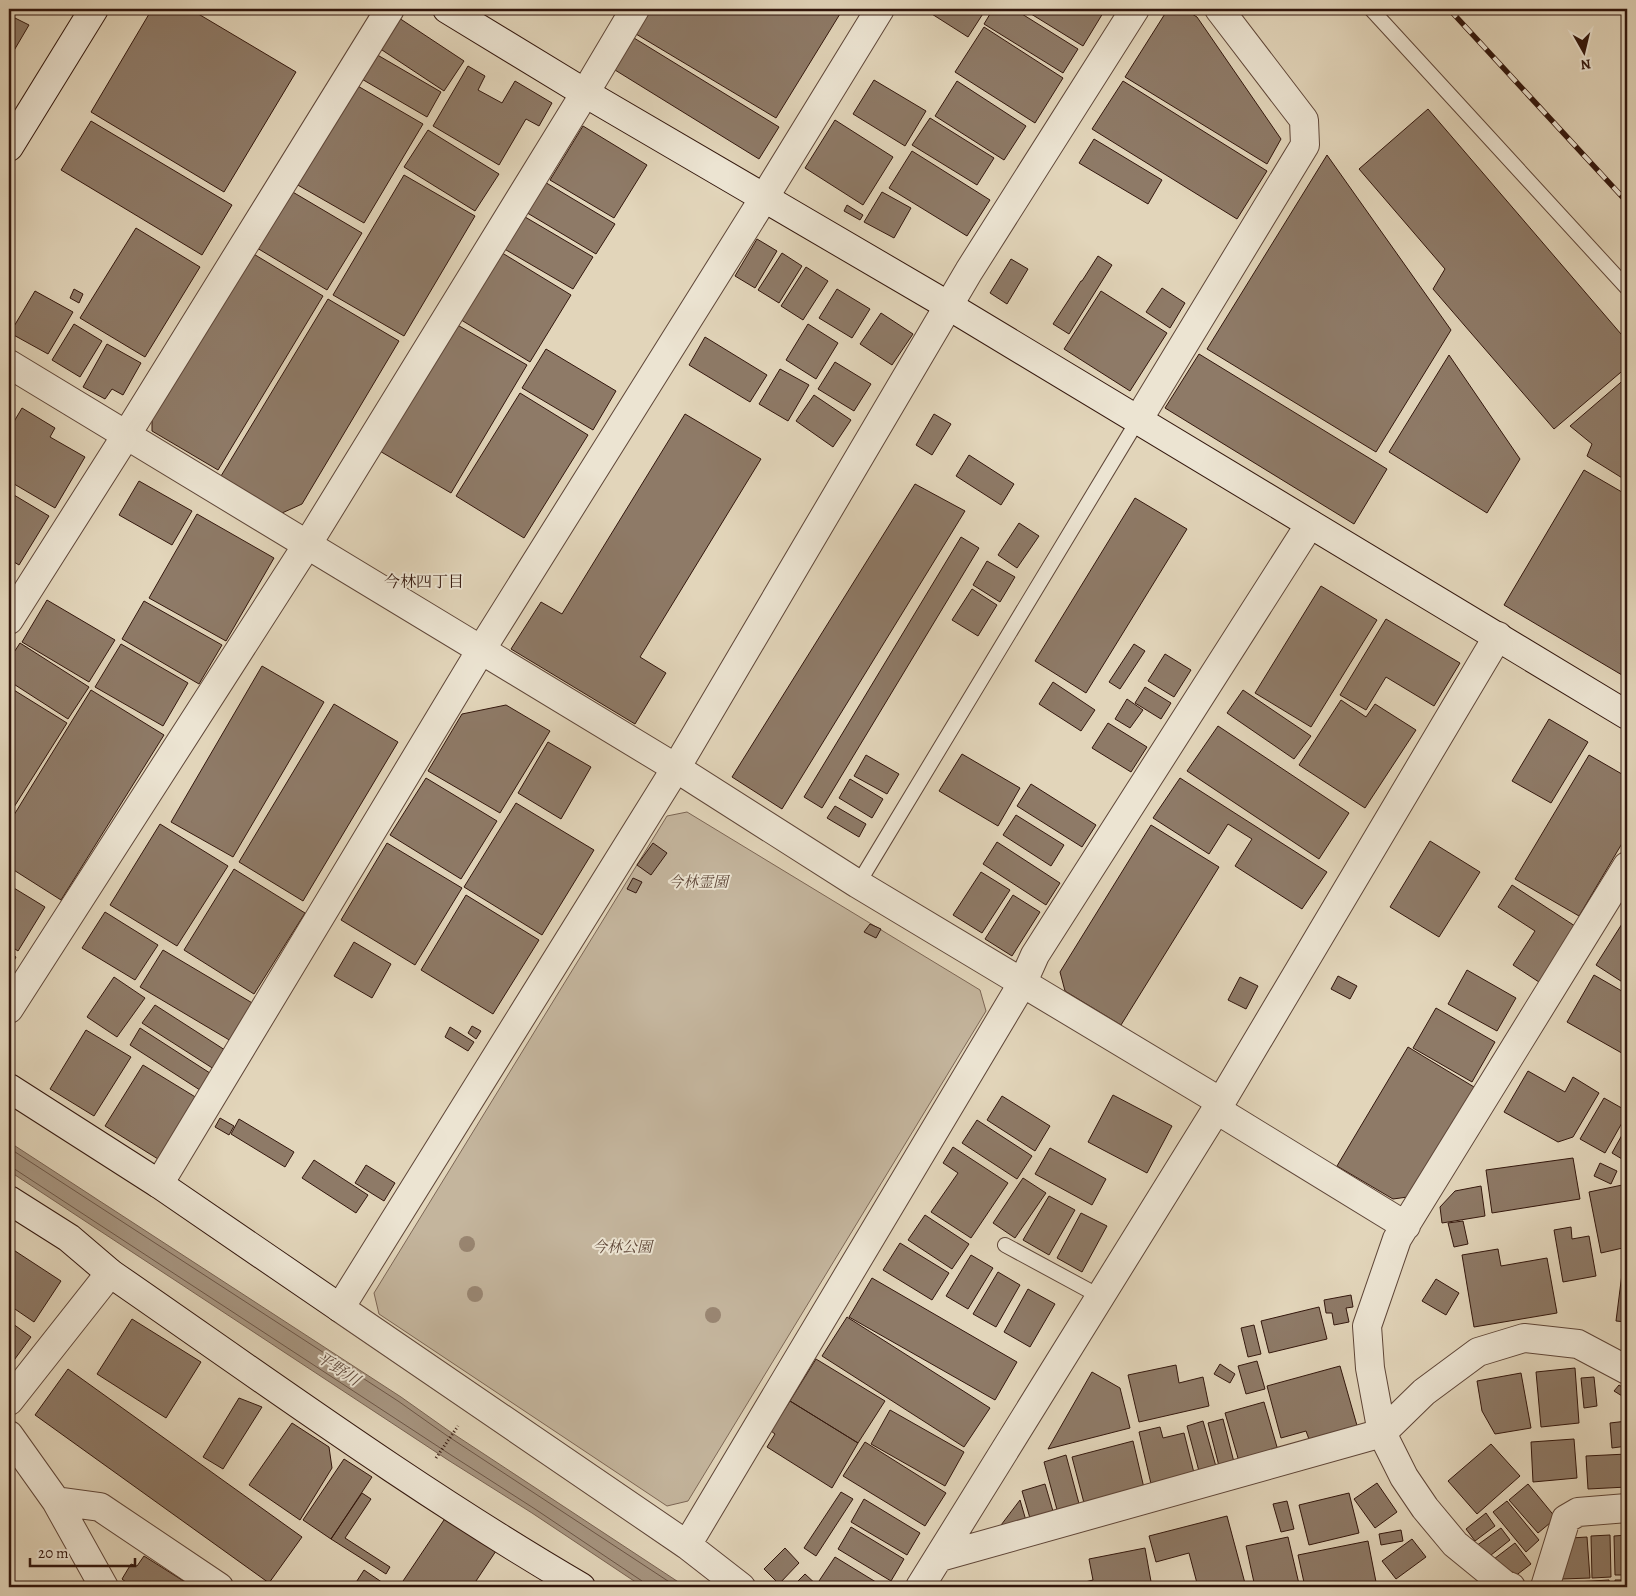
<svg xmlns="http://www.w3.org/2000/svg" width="1636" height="1596" font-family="Alegreya,'Noto Serif JP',serif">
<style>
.green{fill:#c4b59d;stroke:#7c6655}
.water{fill:#a6947f;stroke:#786251}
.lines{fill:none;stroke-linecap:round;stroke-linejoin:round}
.shore{stroke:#6c5646;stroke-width:1}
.building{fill:#8e7a67;stroke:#33170d}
.lane-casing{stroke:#5f4638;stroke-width:16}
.street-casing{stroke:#5f4638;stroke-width:30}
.secondary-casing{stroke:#33170d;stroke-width:30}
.path{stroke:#33170d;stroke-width:3;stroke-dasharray:1 2.5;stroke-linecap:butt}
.lane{stroke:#ece4d2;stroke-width:14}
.street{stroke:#ece4d2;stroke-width:28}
.secondary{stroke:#ece4d2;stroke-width:28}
.rail-casing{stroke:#33170d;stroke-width:5.5}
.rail{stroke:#ece4d2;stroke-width:4;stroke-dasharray:11;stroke-linecap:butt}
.tree{fill:#998672}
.labels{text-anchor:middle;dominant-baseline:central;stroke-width:4;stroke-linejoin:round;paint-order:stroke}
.park-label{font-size:15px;font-style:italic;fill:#5e4638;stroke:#ece4d2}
.neighbourhood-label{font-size:16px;fill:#33170d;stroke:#ece4d2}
.water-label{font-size:16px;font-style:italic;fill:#61493b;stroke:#ece4d2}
</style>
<rect width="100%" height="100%" fill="#e2d5ba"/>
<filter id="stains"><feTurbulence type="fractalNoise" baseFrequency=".004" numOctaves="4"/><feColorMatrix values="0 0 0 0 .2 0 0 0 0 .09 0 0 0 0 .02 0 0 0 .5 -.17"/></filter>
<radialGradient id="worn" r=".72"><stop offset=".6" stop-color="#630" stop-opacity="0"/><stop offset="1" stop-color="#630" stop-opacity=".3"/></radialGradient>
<path class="green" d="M687,812L980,990L986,1011L688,1501L667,1506L379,1314L374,1293L667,816Z"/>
<path class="water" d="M9,1142L401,1397L449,1431L686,1587H643L532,1513L448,1460L9,1171Z"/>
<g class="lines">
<path class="shore" d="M9,1148L398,1401L446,1435L677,1587
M9,1167L13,1168L451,1455L535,1509L642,1581L645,1587"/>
</g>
<path class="building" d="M152,9H190L296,72L224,192L91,112Z
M651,9H843L776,118L636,34Z
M924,9H986L968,37Z
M993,9H1014L1078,49L1063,73L984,24Z
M1023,9H1095L1103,13L1083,46Z
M1168,9H1184L1197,17L1281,139L1267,164L1125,77Z
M9,15L29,25L9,59Z
M399,18L464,61L444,91L379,48Z
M984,27L1063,78L1035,123L955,72Z
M634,38L779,127L759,159L615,70Z
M374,53L441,92L427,117L360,78Z
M468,66L485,76L478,90L502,103L515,81L552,103L539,126L526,119L499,165L433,126Z
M874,80L926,111L905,146L853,114Z
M957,81L1026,126L1004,160L935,116Z
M1123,81L1267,171L1237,219L1092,129Z
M356,85L423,124L364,223L296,184Z
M1428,109L1627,341V367L1554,429L1433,289L1445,269L1359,169Z
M930,118L994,158L977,185L912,145Z
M835,120L893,157L863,205L805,168Z
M91,121L232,205L202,255L61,170Z
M583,126L647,165L614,218L550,180Z
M428,130L499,174L475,211L404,167Z
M1094,139L1162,180L1148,204L1079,163Z
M912,151L990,200L967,236L889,188Z
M1327,155L1451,330L1376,452L1207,349Z
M404,175L475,216L404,336L333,295Z
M543,181L615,224L596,254L524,211Z
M291,191L362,233L327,290L257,248Z
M882,192L911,208L894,238L864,222Z
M847,205L863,215L860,220L844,211Z
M520,214L593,257L573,289L501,247Z
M136,228L200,267L145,357L80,318Z
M757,239L777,251L755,288L735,276Z
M499,251L571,295L530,362L458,318Z
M252,253L323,296L218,470L152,431V419Z
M782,253L802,266L779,303L758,290Z
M1098,256L1112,265L1069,334L1053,324L1081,281H1082Z
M1011,259L1028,269L1007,304L990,293Z
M806,267L828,281L803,320L781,306Z
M1162,288L1185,303L1170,328L1146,312Z
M74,289L83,294L79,303L70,298Z
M837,289L870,309L852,338L819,318Z
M35,291L73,312L48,354L10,333Z
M1101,291L1167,333L1130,391L1064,349Z
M328,299L399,341L302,504L282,513L221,476Z
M881,313L913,334L892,365L860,344Z
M454,323L527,365L451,493L378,450Z
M74,324L102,341L80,377L52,360Z
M808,324L838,343L816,379L786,360Z
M705,337L767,375L750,402L689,365Z
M107,344L141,363L123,395L112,389L105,399L83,387Z
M546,349L616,391L593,430L522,388Z
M1199,354L1387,469L1354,524L1165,408Z
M1449,355L1520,459L1487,513L1389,452Z
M835,362L871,384L854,411L818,389Z
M780,369L809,385L788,421L759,404Z
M1627,377V481L1587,456L1592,444L1570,426Z
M520,393L588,435L524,538L456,496Z
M814,395L851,420L833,447L796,421Z
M22,408L55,428L50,437L85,457L55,508L9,481V430Z
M685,414L761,459L640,657L666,673L635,724L511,649L541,602L562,614Z
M934,414L951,424L932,455L916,445Z
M969,455L1014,484L1001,505L956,476Z
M1584,470L1627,495V678L1504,605Z
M139,481L192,511L172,545L119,515Z
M915,484L965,511L782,809L732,777Z
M9,492L49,516L19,565L9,559Z
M1135,498L1187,529L1086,693L1035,661Z
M197,514L274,558L226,641L149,598Z
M1019,523L1039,536L1017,568L998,555Z
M961,537L979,548L822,808L804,797Z
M987,561L1015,577L1000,602L973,585Z
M1321,586L1377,620L1311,727L1255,693Z
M972,589L997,605L978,636L952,620Z
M47,600L115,640L89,682L22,642Z
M144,601L222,645L199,684L122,639Z
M1386,619L1460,663L1434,706L1386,677L1366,710L1340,695Z
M20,643L89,687L68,719L9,681V660Z
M121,644L188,683L163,726L95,687Z
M1134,644L1145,651L1120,689L1109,682Z
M1165,654L1191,670L1174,697L1148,681Z
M262,666L324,702L233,857L171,822Z
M1053,682L1095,710L1081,731L1039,704Z
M9,687L67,723L9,815Z
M1145,687L1171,703L1161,719L1135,703Z
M91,690L164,735L61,900L9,867V823Z
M1243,690L1311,736L1294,759L1227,713Z
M1127,699L1143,710L1130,728L1115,719Z
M1341,700L1366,717L1375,704L1416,730L1365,808L1299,765Z
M334,704L398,742L303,901L239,862Z
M506,705L550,731L500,813L428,771L462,714Z
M1549,719L1588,742L1551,803L1512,781Z
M1108,723L1147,747L1131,772L1092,748Z
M1218,726L1349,813L1319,859L1187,771Z
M548,742L591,767L561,819L518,793Z
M962,754L1020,788L998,826L939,791Z
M866,755L899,774L887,794L854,776Z
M1589,755L1627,777V835L1579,916L1515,879Z
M426,778L497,821L461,879L390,835Z
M1180,778L1327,872L1302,909L1235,866L1252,839L1228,824L1209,854L1153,818Z
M850,779L883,799L872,818L839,798Z
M1031,784L1096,825L1082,847L1017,806Z
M516,803L594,850L542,935L464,887Z
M835,806L866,824L859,837L827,818Z
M1016,815L1064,845L1051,866L1003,835Z
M160,824L228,866L177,946L110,905Z
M1151,825L1219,867L1121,1025L1065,991L1060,972Z
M1430,841L1480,872L1439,937L1390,907Z
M997,842L1060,883L1046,905L983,864Z
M387,843L462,888L415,965L341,920Z
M653,843L667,853L651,875L637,865Z
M234,869L305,913L254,994L184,950Z
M981,872L1010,890L982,933L953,915Z
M633,878L642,882L636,893L627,889Z
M9,885L45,907L18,951L9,945Z
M1512,885L1578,928L1542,984L1513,965L1535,931L1498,907Z
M466,895L539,940L493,1014L421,970Z
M1013,895L1040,912L1012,956L985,939Z
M105,912L158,945L135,980L82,948Z
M1627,916V985L1596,965Z
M870,924L881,929L876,938L864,932Z
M354,942L391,964L372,998L334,976Z
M163,950L254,1004L231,1041L140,987Z
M9,952L16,957L9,970Z
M1467,970L1516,998L1497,1031L1448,1004Z
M1594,975L1627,994V1056L1567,1022Z
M1338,976L1357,986L1350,999L1331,989Z
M114,977L145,998L117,1037L87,1017Z
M1240,977L1258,986L1246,1009L1228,1000Z
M155,1005L228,1052L217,1071L142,1023Z
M1436,1008L1495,1042L1472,1082L1413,1048Z
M472,1026L481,1031L476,1039L468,1033Z
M450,1027L474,1042L468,1051L445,1037Z
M140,1028L213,1075L203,1092L130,1045Z
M86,1030L131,1057L94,1116L50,1089Z
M1408,1047L1479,1090L1415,1196L1393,1199L1337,1166Z
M143,1065L197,1098L158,1159L105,1126Z
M1528,1071L1565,1092L1573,1077L1599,1093L1573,1137L1558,1142L1504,1112Z
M1113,1095L1172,1126L1147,1173L1088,1142Z
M1002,1096L1050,1126L1035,1151L987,1120Z
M1604,1098L1627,1111V1114L1605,1153L1580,1139Z
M220,1118L234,1126L229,1135L215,1127Z
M239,1119L294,1152L285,1167L231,1134Z
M977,1120L1032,1156L1017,1179L962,1143Z
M1627,1126V1162L1612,1153Z
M953,1147L1008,1183L971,1238L931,1212L958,1173L943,1163Z
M1050,1148L1106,1179L1092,1205L1035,1174Z
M1573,1158L1580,1199L1492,1213L1486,1170Z
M314,1160L368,1195L356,1213L302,1178Z
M1600,1163L1617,1171L1611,1184L1594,1176Z
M366,1165L395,1183L384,1201L355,1183Z
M1023,1178L1046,1193L1015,1238L993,1223Z
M1627,1184V1218L1625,1219L1627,1231V1247L1601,1253L1589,1192Z
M1481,1186L1485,1216L1442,1223L1440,1207L1455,1191Z
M1049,1196L1075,1210L1049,1255L1023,1240Z
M1081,1213L1107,1226L1082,1272L1057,1258Z
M925,1215L969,1244L952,1269L908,1240Z
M1463,1221L1468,1244L1454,1247L1448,1223Z
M1571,1227L1572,1239L1589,1236L1596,1276L1563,1282L1554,1230Z
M900,1243L949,1273L932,1300L883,1270Z
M9,1247L61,1281L34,1322L9,1305Z
M1498,1249L1501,1266L1547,1258L1557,1313L1474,1327L1462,1255Z
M971,1255L993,1268L968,1309L946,1296Z
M1624,1258H1627V1322L1616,1321Z
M998,1272L1020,1285L996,1327L973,1314Z
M872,1278L1017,1362L995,1400L849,1317Z
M1436,1279L1459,1293L1446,1315L1422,1301Z
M1028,1289L1055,1304L1030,1347L1004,1332Z
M1351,1295L1353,1307L1346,1308L1349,1322L1334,1325L1332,1313H1326L1324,1300Z
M1319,1307L1327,1339L1269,1353L1261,1321Z
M847,1317L990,1408L964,1447L822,1356Z
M132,1319L201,1362L166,1418L97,1374Z
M9,1321L31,1337L9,1367Z
M1254,1325L1261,1354L1248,1357L1241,1328Z
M816,1359L885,1401L858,1443L790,1401Z
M1257,1361L1265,1389L1246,1394L1238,1366Z
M1220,1364L1235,1374L1230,1383L1214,1374Z
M1176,1365L1179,1383L1203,1377L1209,1406L1139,1422L1128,1375Z
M1340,1366L1358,1429L1310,1442L1306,1431L1281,1438L1267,1386Z
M1575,1368L1579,1423L1541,1427L1536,1372Z
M68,1369L302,1537L269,1583L35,1415Z
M1092,1372L1120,1388L1130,1428L1048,1449Z
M1521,1373L1531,1428L1495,1434L1482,1411L1477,1381Z
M1594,1377L1597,1406L1584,1408L1581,1378Z
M1619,1385L1627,1390V1399L1614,1391Z
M239,1398L262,1407L223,1469L203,1457Z
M790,1401L858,1443L832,1488L767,1447L775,1434L771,1431Z
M1264,1402L1279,1454L1240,1465L1225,1413Z
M1625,1407H1627V1446L1612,1448L1610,1423L1627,1421Z
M890,1410L964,1452L945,1486L871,1444Z
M1223,1419L1235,1466L1220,1470L1208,1423Z
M1203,1421L1217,1470L1200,1475L1187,1426Z
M292,1423L329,1447L332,1468L300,1520L249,1485Z
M1160,1427L1163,1438L1184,1433L1195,1477L1152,1488L1139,1432Z
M1574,1439L1577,1478L1533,1482L1531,1442Z
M1133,1441L1144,1488L1084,1503L1072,1457Z
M865,1442L946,1493L925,1526L843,1476Z
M1491,1444L1520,1476L1477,1514L1448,1481Z
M1627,1454V1487L1588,1489L1586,1456Z
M1066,1455L1081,1511L1059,1517L1044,1462Z
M344,1459L372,1477L331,1539L303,1520Z
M1377,1483L1397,1512L1375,1528L1354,1499Z
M1045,1484L1055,1518L1032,1525L1022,1491Z
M1528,1484L1556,1518L1538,1533L1509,1500Z
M841,1492L853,1499L816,1556L804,1548Z
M362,1493L371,1499L345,1538L390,1567L386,1574L331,1539Z
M1349,1493L1359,1533L1309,1545L1299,1505Z
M864,1499L920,1533L907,1555L851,1522Z
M1020,1500L1027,1524L995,1533Z
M1287,1501L1294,1529L1281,1532L1273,1504Z
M1507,1501L1539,1540L1526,1552L1493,1512Z
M1486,1513L1495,1526L1475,1541L1466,1529Z
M1227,1516L1246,1587H1198L1189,1553L1156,1562L1149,1536Z
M446,1517L496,1551L472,1587H399Z
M851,1527L904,1559L891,1581L838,1549Z
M1501,1528L1510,1540L1486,1559L1476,1546Z
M1401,1530L1403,1541L1381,1545L1379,1534Z
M1610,1535L1611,1577L1592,1578L1591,1536Z
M1627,1535V1575H1615L1614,1536Z
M1288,1537L1299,1584L1283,1587H1255L1246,1546Z
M1587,1537L1590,1578L1562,1579L1561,1559L1571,1538Z
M1412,1539L1426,1557L1396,1579L1382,1561Z
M1368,1541L1377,1587H1305L1298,1555Z
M1515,1543L1531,1564L1510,1580L1494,1559Z
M785,1548L799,1563L779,1584L764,1569Z
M1145,1548L1152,1587H1086L1085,1582L1093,1580L1089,1559Z
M144,1556L193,1587H125L127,1583L122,1579L131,1564L137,1566Z
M835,1557L884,1587H829L819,1581Z
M364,1570L389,1587H353Z
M805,1574L819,1587H792Z
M1609,1580L1610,1587H1560V1583Z
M1615,1580H1627V1587H1615Z"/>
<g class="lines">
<defs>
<path id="lane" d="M1371,9L1627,288
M858,884L1138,420
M1005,1245L1101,1297"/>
<path id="street" d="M9,364L676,768L858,884L1221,1102
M1138,420L1305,145L1304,120L1219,9
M9,620L127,434L390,9
M9,1009L307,545L585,93L635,9
M1217,1110L1406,1226
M159,1184L481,650L764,198L880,9
M9,1401L110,1273
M9,1435L56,1501L104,1587
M56,1501L100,1507L219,1587
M687,1545L1022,984L1035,955L1310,524
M940,1557L1382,1433L1424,1392L1478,1352L1524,1338L1578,1344L1627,1370
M741,1587L687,1545L340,1308L676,768L969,271L1135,9
M920,1587L1221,1102L1498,636
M1511,1587L1504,1584L1455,1544L1425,1508L1404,1477L1382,1433L1370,1368L1367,1326L1397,1239L1627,866
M1545,1587L1566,1519L1578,1512L1627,1508"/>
<path id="secondary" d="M447,9L585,93L949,306L1627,715
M9,147L94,9
M9,1088L159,1184L340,1308
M9,1200L69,1238L110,1273C265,1380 418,1492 581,1587"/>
</defs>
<use href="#lane" class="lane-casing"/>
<use href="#street" class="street-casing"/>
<use href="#secondary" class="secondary-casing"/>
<path class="path" d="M436,1458L458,1426"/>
<use href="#lane" class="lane"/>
<use href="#street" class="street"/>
<use href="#secondary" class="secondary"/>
<defs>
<path id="rail" d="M1449,9L1627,202"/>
</defs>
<use href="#rail" class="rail-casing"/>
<use href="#rail" class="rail"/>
</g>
<g class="tree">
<circle cx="467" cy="1244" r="8"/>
<circle cx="475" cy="1294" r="8"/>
<circle cx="713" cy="1315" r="8"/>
</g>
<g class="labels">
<g class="park-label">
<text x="698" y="882">今林霊園</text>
<text x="622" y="1247">今林公園</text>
</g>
<g class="neighbourhood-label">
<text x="424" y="582">今林四丁目</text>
</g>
<g class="water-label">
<text transform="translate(338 1369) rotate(33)">平野川</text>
</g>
</g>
<rect width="1636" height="1596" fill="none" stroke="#e2d5ba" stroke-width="30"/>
<rect x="10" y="10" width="1616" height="1576" fill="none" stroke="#33170d" stroke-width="2.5"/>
<rect x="15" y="15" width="1606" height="1566" fill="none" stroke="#33170d"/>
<g transform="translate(1584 52) rotate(172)" stroke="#ece4d2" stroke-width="4" paint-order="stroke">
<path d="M0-4L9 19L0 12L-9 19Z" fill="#33170d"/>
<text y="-8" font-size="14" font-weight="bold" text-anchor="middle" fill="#33170d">N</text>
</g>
<path d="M30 1558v8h105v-8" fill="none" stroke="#33170d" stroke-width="2.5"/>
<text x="38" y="1558" font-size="15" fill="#33170d" stroke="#ece4d2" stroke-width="4" paint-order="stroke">20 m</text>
<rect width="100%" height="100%" filter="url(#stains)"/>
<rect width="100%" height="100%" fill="url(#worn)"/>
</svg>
